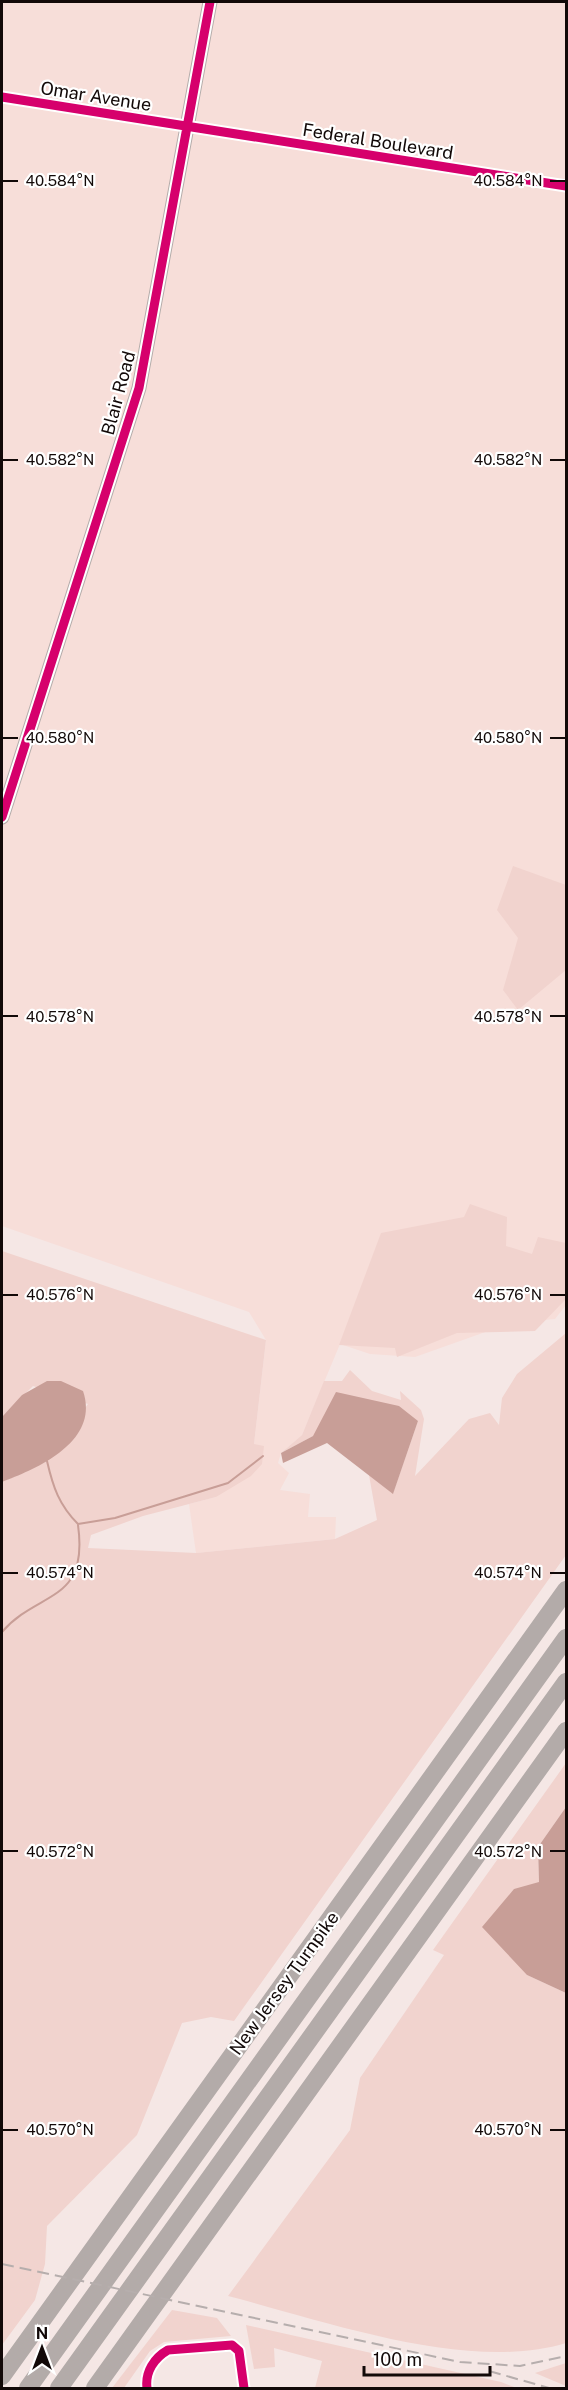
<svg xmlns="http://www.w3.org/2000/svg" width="568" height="2390" font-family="'Public Sans',sans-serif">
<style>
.built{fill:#f7ded9}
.green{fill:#f1d3ce}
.water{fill:#c89e97}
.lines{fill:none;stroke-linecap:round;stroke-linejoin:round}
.stream{stroke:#c89e97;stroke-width:2}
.street{stroke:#b4acab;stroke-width:10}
.secondary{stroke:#b4acaa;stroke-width:15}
.highway{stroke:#b3aba9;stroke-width:18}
.rail{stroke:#b6aead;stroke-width:2;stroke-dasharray:12 6;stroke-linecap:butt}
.cycleway-casing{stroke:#fff;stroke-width:13}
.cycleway{stroke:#d6006c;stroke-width:9}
.ticks{fill:none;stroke:#120908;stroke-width:2}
.labels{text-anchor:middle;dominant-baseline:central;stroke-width:4.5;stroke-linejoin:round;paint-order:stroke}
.street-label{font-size:18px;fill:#120908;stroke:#fff}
.ticks-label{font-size:15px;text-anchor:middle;fill:#120908;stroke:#fff;stroke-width:4.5;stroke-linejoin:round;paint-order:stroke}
</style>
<rect width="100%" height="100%" fill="#f5e7e5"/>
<path class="built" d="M2,2H566V1305L555,1319L511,1323L415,1357L370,1354L340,1344L302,1435L281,1453L278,1463L289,1473L280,1490L310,1494L308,1517H336L335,1539L196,1553L189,1504L216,1497L254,1444L266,1340L249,1312L2,1226Z"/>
<path class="green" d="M513,866L566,885V970L518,1010L503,990L518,938L497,910Z
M470,1204L507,1217L506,1246L532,1254L538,1237L566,1243V1299L535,1331L457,1333L397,1357L395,1348L339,1345L381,1233L464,1217Z
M2,1251L266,1340L254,1444L264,1446L262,1464L251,1476L216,1497L143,1516L91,1535L88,1548L196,1553L335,1539L377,1520L369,1475L393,1493L418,1421L313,1436L281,1453L302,1435L324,1381H342L350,1370L372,1391L401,1400L400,1391L421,1410L424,1419L415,1476L469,1419L490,1413L499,1425L502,1398L517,1374L566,1333V1555L234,2021L211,2017L182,2023L137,2135L47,2226L45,2264L35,2300L2,2345V1482L47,1461L88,1404L33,1386L2,1417Z
M566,1763V1807L538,1847L539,1882L527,1975L566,1993V2343C469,2373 325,2321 228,2296L350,2130L360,2078L444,1955L433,1950Z
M172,2310L217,2318L231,2336L164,2342L150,2351L124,2388H112Z
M246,2325L501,2382L517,2388H315L322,2361L274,2348L275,2367L254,2369Z
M566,2363V2386L535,2373Z"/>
<path class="water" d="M47,1381H61L83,1391C100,1441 39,1468 2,1482V1417L22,1395Z
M336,1392L399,1406L418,1421L393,1494L327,1443L283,1463L281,1453L313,1436Z
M566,1807V1993L527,1975L482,1927L514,1889L539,1882L538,1847Z"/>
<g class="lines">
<path class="stream" d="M47,1461C53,1487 59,1505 78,1524L115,1518L228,1483L263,1456
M2,1632C38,1590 89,1604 78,1525"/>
<path class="street" d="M2,97L566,186
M147,2388C145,2372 154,2358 168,2350L232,2345L239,2351L244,2388"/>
<path class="secondary" d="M2,817L139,388L210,2"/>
<path class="highway" d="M2,2376L566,1590
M28,2388L566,1638
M59,2388L566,1682
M95,2388L566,1731"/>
<path class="rail" d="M2,2264L460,2362L520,2366L566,2356
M489,2371L549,2388"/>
<defs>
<path id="cycleway" d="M2,97L566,186
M2,817L139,388L210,2
M147,2388C145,2372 154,2358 168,2350L232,2345L239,2351L244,2388"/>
</defs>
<use href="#cycleway" class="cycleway-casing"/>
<use href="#cycleway" class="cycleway"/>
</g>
<path class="ticks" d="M3,181H18M550,181H565M3,460H18M550,460H565M3,738H18M550,738H565M3,1016H18M550,1016H565M3,1295H18M550,1295H565M3,1573H18M550,1573H565M3,1851H18M550,1851H565M3,2130H18M550,2130H565"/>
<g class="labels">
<g class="street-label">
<text transform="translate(96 96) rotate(9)">Omar Avenue</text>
<text transform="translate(378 141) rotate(9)">Federal Boulevard</text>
<text transform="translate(118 393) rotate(-75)">Blair Road</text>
<text transform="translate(284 1983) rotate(-54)">New Jersey Turnpike</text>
</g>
</g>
<g class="ticks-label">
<text x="60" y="186">40.584°N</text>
<text x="508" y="186">40.584°N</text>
<text x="60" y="465">40.582°N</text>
<text x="508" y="465">40.582°N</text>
<text x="60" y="743">40.580°N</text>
<text x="508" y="743">40.580°N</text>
<text x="60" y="1022">40.578°N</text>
<text x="508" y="1022">40.578°N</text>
<text x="60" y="1300">40.576°N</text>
<text x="508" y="1300">40.576°N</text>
<text x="60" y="1578">40.574°N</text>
<text x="508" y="1578">40.574°N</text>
<text x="60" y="1857">40.572°N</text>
<text x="508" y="1857">40.572°N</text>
<text x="60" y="2135">40.570°N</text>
<text x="508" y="2135">40.570°N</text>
</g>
<rect width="568" height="2390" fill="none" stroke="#120908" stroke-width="6"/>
<g transform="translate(42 2348)" stroke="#ffffff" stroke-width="4.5" paint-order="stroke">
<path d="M0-4.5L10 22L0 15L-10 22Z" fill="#120908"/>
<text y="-9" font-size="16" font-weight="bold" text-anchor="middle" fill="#120908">N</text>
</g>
<path d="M364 2366v9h126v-9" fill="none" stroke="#120908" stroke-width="3"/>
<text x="373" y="2366" font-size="18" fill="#120908" stroke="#ffffff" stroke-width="4.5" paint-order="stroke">100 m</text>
</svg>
